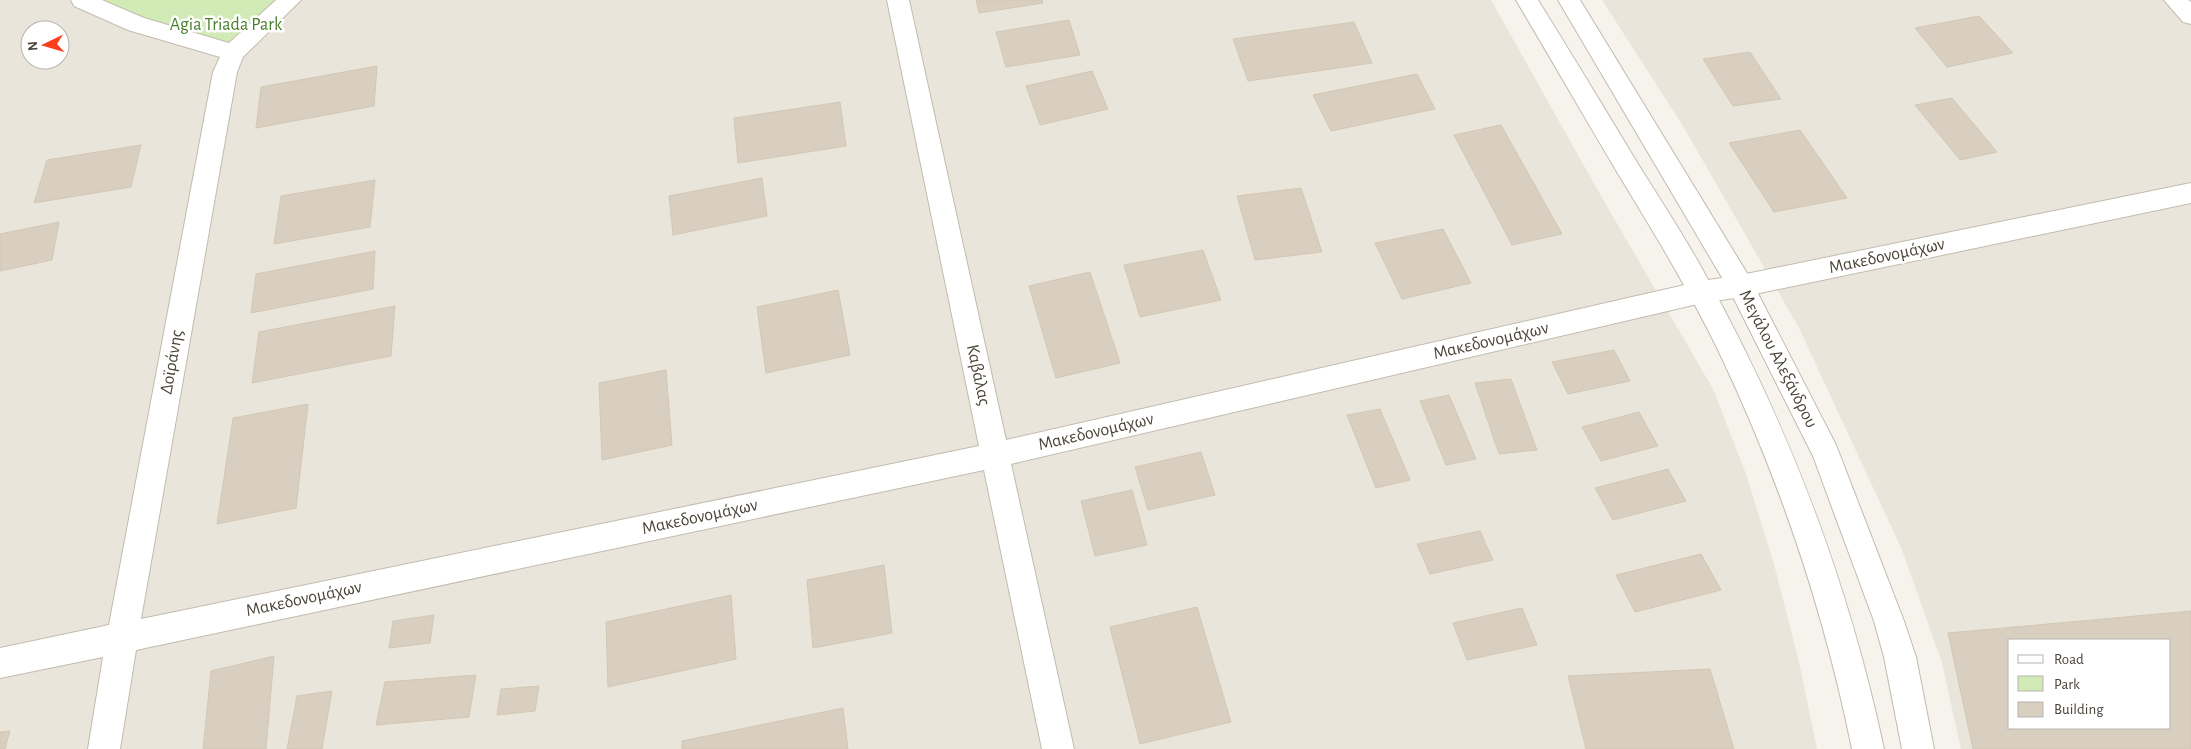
<svg xmlns="http://www.w3.org/2000/svg" width="2191" height="749" font-family="'Alegreya Sans',sans-serif">
<style>
.residential{fill:#eae5da;fill-rule:evenodd}
.green{fill:#d2eab5}
.building{fill:#d8cfc1;stroke:#d3c7b4;fill-rule:evenodd}
.lines{fill:none;stroke-linecap:round;stroke-linejoin:round}
.minor-casing{stroke:#c2bbae;stroke-width:2}
.tertiary-casing{stroke:#c2bbae;stroke-width:2}
.minor{fill:#fff;fill-rule:evenodd}
.tertiary{fill:#fff;fill-rule:evenodd}
.labels{text-anchor:middle;dominant-baseline:central;stroke-width:5;stroke-linejoin:round;paint-order:stroke}
.park-label{font-size:18px;fill:#4a7f2a;stroke:#fff}
.street-label{font-size:18px;fill:#4b4439;stroke:#fff}
</style>
<rect width="100%" height="100%" fill="#f6f3ec"/>
<path class="residential" d="M0,0H1491L1601,196L1713,389L1746,474L1774,564L1799,662L1817,749H0ZM30,30H60V60H30Z
M1602,0H2191V749H1961L1942,663L1902,550L1799,328L1683,126ZM2010,640H2170V728H2010Z"/>
<path class="green" d="M82,0H290L233,53Z"/>
<path class="building" d="M976,0H1042L1043,3L979,13Z
M1979,16L2013,53L1947,67L1915,28Z
M1069,20L1080,55L1006,67L996,32Z
M1354,22L1372,63L1248,81L1233,39Z
M1750,52L1781,99L1733,106L1703,59Z
M377,66L374,106L256,128L261,87Z
M1092,71L1108,109L1040,125L1026,86Z
M1417,74L1435,109L1331,131L1313,95Z
M1952,98L1997,152L1960,160L1915,105Z
M840,102L846,146L738,163L734,118Z
M1501,125L1562,234L1512,245L1454,135Z
M1800,130L1847,198L1774,212L1729,143Z
M141,145L131,187L34,203L47,160Z
M762,178L767,216L673,235L669,196Z
M375,180L370,227L274,244L281,196Z
M1301,188L1322,252L1255,260L1237,196Z
M59,222L52,260L0,271V234Z
M1443,229L1471,283L1402,299L1375,243Z
M1203,250L1221,300L1140,317L1124,265Z
M375,251L373,289L251,313L256,274Z
M1090,272L1120,363L1056,378L1029,286Z
M838,290L850,355L766,373L757,307Z
M395,306L391,356L252,383L259,332Z
M1614,350L1630,381L1568,394L1552,362Z
M666,370L672,445L602,460L599,383Z
M1511,379L1537,450L1499,454L1475,383Z
M1449,395L1476,459L1446,465L1420,401Z
M308,404L296,508L217,524L233,418Z
M1380,409L1410,480L1376,488L1347,415Z
M1639,412L1658,446L1601,461L1582,427Z
M1201,452L1215,495L1148,510L1135,467Z
M1668,469L1686,501L1613,520L1595,488Z
M1132,490L1147,545L1095,556L1081,501Z
M1480,531L1493,560L1430,574L1417,544Z
M1701,554L1721,590L1635,612L1616,575Z
M884,565L892,633L813,648L807,580Z
M731,595L736,659L608,687L606,622Z
M1197,607L1231,722L1140,744L1110,627Z
M1522,608L1537,645L1467,660L1453,623Z
M2191,611V749H1973L1948,633ZM2010,640H2170V728H2010Z
M434,615L430,643L389,648L393,621Z
M274,656L266,749H203L211,671Z
M1710,669L1734,749H1586L1568,676Z
M476,675L469,717L376,725L385,682Z
M539,686L535,711L497,715L501,689Z
M332,691L322,749H287L297,696Z
M843,708L848,749H682V741Z
M10,731L5,749H0V732Z"/>
<g class="lines">
<defs>
<path id="minor" d="M71,0H102L144,18L229,43L276,0H301L243,57L237,72L141,619L979,446L887,0H909L1006,440L1702,281L1741,275L2191,183V203L1741,297L1702,303L1011,464L1074,749H1042L984,470L136,650L120,749H88L103,657L0,678V648L109,625L213,72L220,57L128,30L74,6Z
M2164,0H2188L2191,2V24L2183,22Z"/>
<path id="tertiary" d="M1516,0H1538C1572,55 1605,109 1638,164C1661,201 1685,237 1705,274C1789,426 1848,580 1884,749H1852C1824,611 1780,480 1719,352C1689,290 1653,231 1617,172C1583,115 1550,57 1516,0Z
M1558,0H1580L1750,278L1836,445L1904,621L1916,657L1934,749H1902L1884,657L1874,621L1813,456L1731,293Z"/>
</defs>
<use href="#minor" class="minor-casing"/>
<use href="#tertiary" class="tertiary-casing"/>
<use href="#minor" class="minor"/>
<use href="#tertiary" class="tertiary"/>
</g>
<g class="labels">
<g class="park-label">
<text x="226" y="25">Agia Triada Park</text>
</g>
<g class="street-label">
<text transform="translate(1887 256) rotate(-12)">Μακεδονομάχων</text>
<text transform="translate(1491 341) rotate(-13)">Μακεδονομάχων</text>
<text transform="translate(1778 359) rotate(63)">Μεγάλου Αλεξάνδρου</text>
<text transform="translate(172 362) rotate(-80)">Δοϊράνης</text>
<text transform="translate(978 375) rotate(78)">Καβάλας</text>
<text transform="translate(1096 432) rotate(-13)">Μακεδονομάχων</text>
<text transform="translate(700 517) rotate(-12)">Μακεδονομάχων</text>
<text transform="translate(304 599) rotate(-12)">Μακεδονομάχων</text>
</g>
</g>
<rect x="2008" y="639" width="162" height="90" fill="#ffffff" stroke="#b7b4b0"/>
<rect x="2018" y="655" width="25" height="8" fill="#ffffff" stroke="#b7b4b0"/>
<text x="2054" y="664" font-size="15" fill="#4b4439">Road</text>
<rect x="2018" y="676" width="25" height="15" fill="#d2eab5" stroke="#b7b4b0"/>
<text x="2054" y="689" font-size="15" fill="#4b4439">Park</text>
<rect x="2018" y="702" width="25" height="15" fill="#d8cfc1" stroke="#b7b4b0"/>
<text x="2054" y="714" font-size="15" fill="#4b4439">Building</text>
<g transform="translate(45 45) rotate(265)"><circle r="24" fill="#ffffff" stroke="#b7b4b0"/>
<path d="M0-4L9 19L0 12L-9 19Z" fill="#fc3f1d"/>
<text y="-8" font-size="14" font-weight="bold" text-anchor="middle" fill="#4b4439">N</text>
</g>
</svg>
